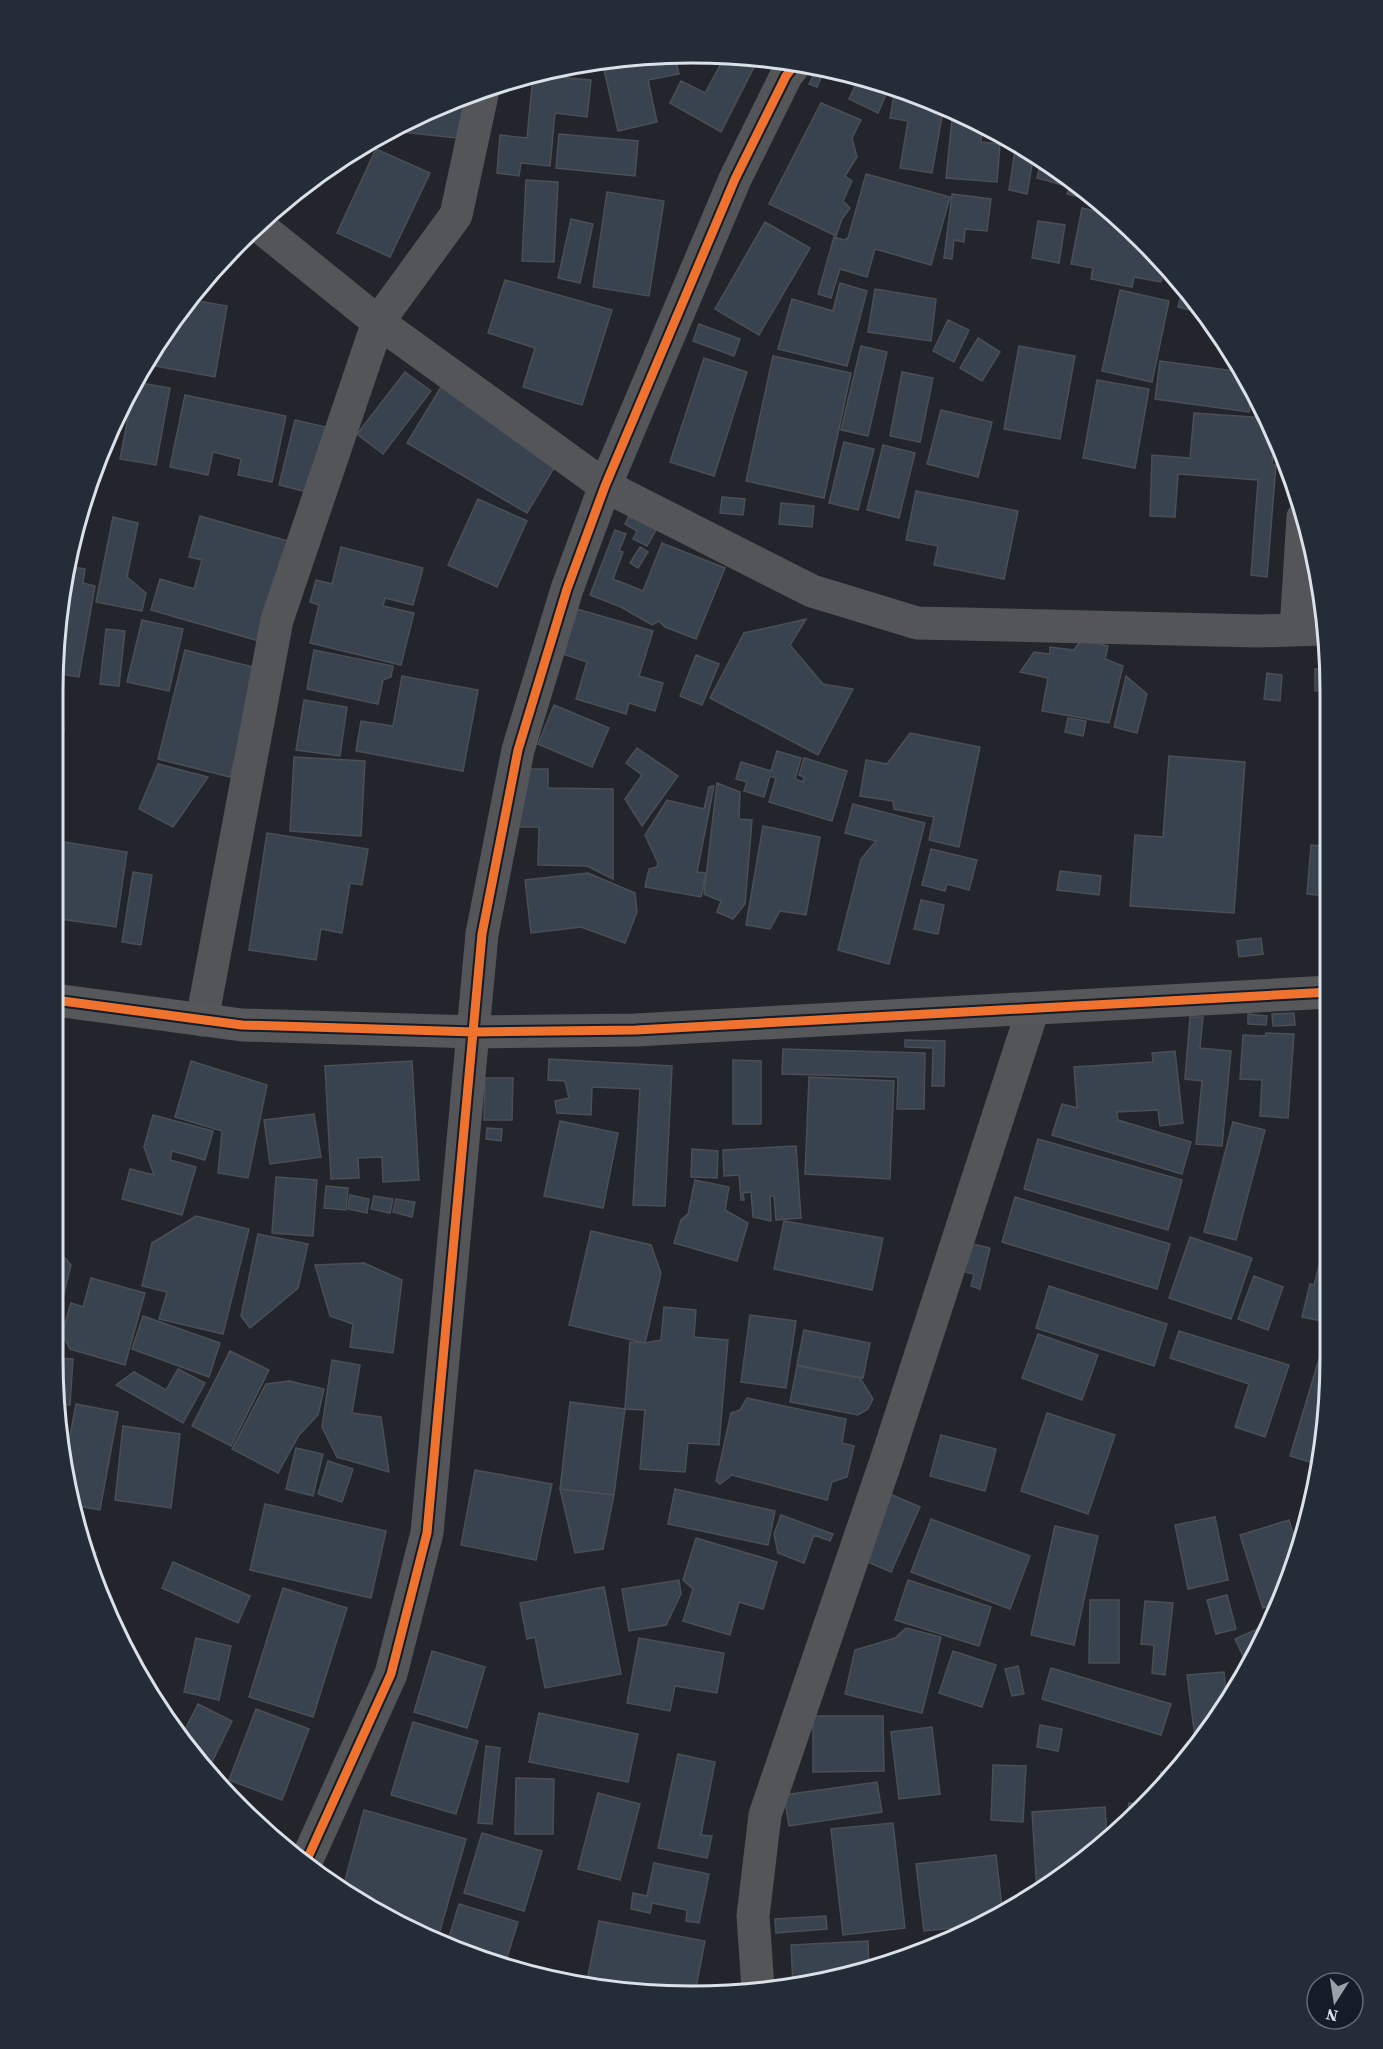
<svg xmlns="http://www.w3.org/2000/svg" width="1383" height="2049" font-family="'Source Serif 4',serif">
<style>
.building{fill:#39434f;stroke:#4b4f54;stroke-width:1.5}
.lines{fill:none;stroke-linecap:round;stroke-linejoin:round}
.street{stroke:#535559;stroke-width:33}
.secondary{stroke:#55575a;stroke-width:33}
.cycleway-casing{stroke:#141c27;stroke-width:13}
.cycleway{stroke:#ef722f;stroke-width:9}
.rim{fill:none;stroke:#dbe1e9;stroke-width:3}
</style>
<rect width="100%" height="100%" fill="#22262c"/>
<path class="building" d="M674,54L679,74L648,80L657,122L618,131L602,61Z
M725,56L746,58L756,63L721,132L670,103L681,81L705,93Z
M817,68L824,71L817,87L809,84Z
M533,75L591,80L587,117L555,113L550,166L521,163L519,176L497,173L500,135L527,138Z
M859,78L889,87L878,113L849,99Z
M895,89L944,105L932,173L900,168L908,121L890,118Z
M471,94L466,139L392,131L447,101Z
M821,103L861,120L852,138L857,157L845,176L852,181L843,201L850,208L842,219L836,236L769,204Z
M953,110L982,126L981,142L1000,144L997,182L946,178Z
M559,134L638,141L635,176L556,168Z
M1016,144L1034,153L1027,194L1009,190Z
M376,149L430,173L390,257L337,233Z
M1042,158L1046,160L1098,202L1067,194L1070,187L1037,178Z
M866,174L950,197L931,265L875,249L867,277L840,269L831,298L818,294L834,237L844,240L848,238Z
M526,180L558,182L554,262L522,261Z
M607,192L664,201L649,296L593,287Z
M952,194L991,199L987,231L965,229L964,242L954,240L952,259L944,258Z
M1082,208L1113,215L1143,239L1165,266L1161,282L1134,277L1132,287L1091,279L1093,268L1071,264Z
M571,219L593,224L580,283L558,278Z
M1038,221L1065,225L1059,263L1032,258Z
M765,222L810,248L759,335L715,309Z
M505,280L612,310L582,405L523,387L535,348L488,333Z
M840,283L867,291L847,366L778,349L792,299L833,311Z
M1183,288L1205,314L1178,307Z
M875,289L936,299L931,341L868,332Z
M1120,290L1169,301L1152,382L1102,371Z
M187,299L227,306L215,377L155,366L160,343Z
M948,320L969,330L954,362L933,351Z
M699,324L740,339L734,356L693,341Z
M978,338L1000,352L982,381L960,368Z
M861,346L887,352L868,436L841,430Z
M1019,346L1075,356L1060,439L1004,429Z
M773,356L851,373L824,498L746,481Z
M704,358L747,372L714,476L670,462Z
M1160,361L1242,372L1252,391L1249,412L1155,399Z
M405,372L431,391L383,454L357,434Z
M902,372L933,378L920,442L890,436Z
M1097,380L1149,389L1135,468L1083,458Z
M135,382L170,388L156,465L120,459Z
M441,387L560,458L527,513L407,443Z
M185,395L286,416L272,482L238,475L241,459L213,452L208,475L170,467Z
M941,410L992,422L978,477L927,464Z
M1194,413L1266,418L1275,434L1272,465H1276L1267,577L1251,575L1258,480L1178,474L1175,517L1150,516L1152,455L1190,458Z
M295,420L330,428L315,494L279,485Z
M844,442L874,449L858,510L829,503Z
M883,445L915,453L899,518L867,510Z
M916,491L1018,511L1004,579L934,565L938,546L906,540Z
M722,497L745,499L743,515L720,513Z
M478,499L527,521L497,587L448,565Z
M781,503L814,506L812,527L779,524Z
M200,516L295,543L266,643L151,610L160,579L194,589L202,560L189,557Z
M629,516L656,530L647,546L633,539L637,531L625,524Z
M113,517L138,523L127,577L146,593L142,611L96,602Z
M615,530L626,534L619,551L623,552L613,579L643,591L662,543L725,568L696,639L665,627L659,621L652,625L621,607L590,595Z
M341,547L423,568L413,605L385,598L383,606L414,613L401,665L310,643L319,605L310,602L316,580L332,584Z
M640,547L648,552L638,568L630,563Z
M65,566L85,569L83,583L95,586L79,677L54,673Z
M577,609L653,631L639,676L663,683L655,711L629,703L626,714L576,699L587,662L563,654Z
M806,619L790,645L823,684L853,689L818,755L710,698L744,633Z
M142,620L183,629L169,691L127,682Z
M106,629L125,631L119,686L100,684Z
M1082,639L1108,646L1105,659L1123,666L1109,723L1042,711L1048,678L1020,672L1034,652L1050,654V647L1074,650Z
M185,650L257,668L230,777L158,759Z
M314,650L393,666L391,677L383,680L378,704L307,689Z
M696,655L719,664L702,705L680,696Z
M1328,668L1330,690L1315,691V669Z
M1267,673L1282,675L1280,701L1264,699Z
M402,676L478,690L463,771L356,751L361,721L393,726Z
M1126,676L1147,694L1137,733L1114,727Z
M304,700L347,707L340,756L296,750Z
M554,705L609,728L592,767L538,744Z
M1068,718L1086,721L1083,736L1065,732Z
M64,729L53,792V738Z
M910,733L980,747L959,847L929,840L934,817L894,809L893,801L860,796L866,760L887,764Z
M637,748L678,776L642,826L625,799L642,775L626,763Z
M777,751L801,758L795,779L803,782L804,777L799,775L804,758L847,771L832,821L769,802L776,778L770,776L764,797L744,791L747,782L736,779L741,762L771,771Z
M1169,756L1245,762L1234,913L1130,906L1135,835L1163,837Z
M294,757L365,761L361,836L290,831Z
M158,764L208,777L173,827L139,809Z
M516,769H548V788L613,789V879L587,866L538,865L539,827H515Z
M717,783L740,792L739,819L752,820L745,904L733,919L717,912L721,901L704,894Z
M714,786L697,872L706,873L701,897L645,887L649,869L657,867L658,863L645,835L667,800L704,809L709,787Z
M853,804L925,823L889,964L838,950L861,859L876,841L845,833Z
M763,826L820,837L806,915L780,911L770,929L746,925Z
M267,833L368,849L362,885L350,883L342,933L321,929L316,960L249,950Z
M58,841L127,852L116,927L54,918V868Z
M1311,845L1330,847V896L1307,894Z
M931,849L977,860L969,890L947,884L945,891L922,885Z
M1060,871L1101,876L1099,895L1057,890Z
M133,872L152,875L141,945L122,942Z
M588,873L635,893L637,912L625,943L581,927L531,933L525,880Z
M921,900L944,905L938,934L914,929Z
M1261,938L1263,954L1239,957L1237,941Z
M1294,1013L1295,1025L1273,1026L1272,1014Z
M1248,1014L1267,1016L1266,1025L1248,1024Z
M1190,1017H1203L1200,1048L1231,1051L1222,1146L1196,1144L1202,1081L1185,1079Z
M1266,1033L1294,1034L1288,1118L1260,1116L1262,1080L1240,1079L1243,1035L1266,1036Z
M905,1040L945,1041L944,1086H932L933,1048L905,1047Z
M783,1049L925,1053L924,1109H897L898,1077L782,1074Z
M1175,1051L1183,1123L1160,1126L1158,1110L1117,1112L1118,1120L1191,1142L1182,1174L1052,1135L1062,1104L1077,1108L1074,1067L1153,1062L1152,1053Z
M549,1059L672,1066L665,1206L633,1205L640,1089L592,1087L591,1115L557,1113L555,1101L569,1098L565,1081L548,1080Z
M733,1060L761,1061V1124H733Z
M191,1061L267,1085L248,1178L218,1173L222,1131L175,1117Z
M412,1061L419,1180L383,1182L382,1157L358,1158L359,1178L331,1179L325,1066Z
M809,1077L894,1081L890,1179L805,1174Z
M485,1078H513L512,1120H484Z
M314,1114L321,1157L270,1164L264,1120Z
M153,1115L213,1131L205,1160L172,1151L170,1160L196,1167L182,1215L122,1199L130,1169L154,1175L144,1147Z
M560,1121L618,1133L603,1208L544,1196Z
M1233,1122L1265,1130L1236,1240L1204,1232Z
M487,1128L502,1129L501,1141L486,1139Z
M1038,1139L1182,1180L1168,1230L1024,1189Z
M796,1146L801,1218L776,1220L774,1196H770L771,1221L753,1217L751,1192L743,1193L744,1200H741L739,1175L724,1176L723,1150Z
M692,1149L718,1151L717,1178L691,1177Z
M276,1177L317,1180L313,1236L272,1233Z
M695,1180L729,1187L725,1210L748,1223L737,1261L674,1243L681,1220L688,1214Z
M326,1186L348,1188L346,1210L324,1208Z
M350,1195L369,1199L367,1213L348,1209Z
M374,1196L393,1199L390,1213L371,1209Z
M1015,1197L1170,1244L1157,1289L1002,1242Z
M396,1199L415,1202L412,1217L393,1212Z
M196,1216L249,1229L223,1334L159,1319L167,1292L142,1286L152,1243Z
M784,1221L883,1238L872,1290L774,1269Z
M591,1231L651,1245L661,1273L645,1343L569,1325Z
M258,1234L308,1244L298,1288L250,1328L241,1316Z
M1190,1237L1252,1258L1231,1319L1169,1298Z
M964,1242L990,1248L980,1289L971,1286L974,1274L957,1270Z
M1325,1244L1330,1245V1323L1302,1317L1310,1284L1314,1285Z
M57,1256L65,1258L71,1265L57,1321Z
M364,1263L402,1280L393,1353L350,1347L353,1324L330,1316L315,1265Z
M1254,1276L1283,1287L1268,1330L1238,1319Z
M91,1278L145,1293L125,1365L70,1349L62,1333L71,1303L83,1307Z
M1049,1286L1167,1324L1154,1366L1036,1328Z
M664,1307L696,1310L694,1337L728,1340L719,1445L688,1443L685,1472L640,1469L645,1410L625,1409L630,1342L645,1343L661,1340Z
M750,1315L796,1321L786,1388L741,1382Z
M143,1316L220,1343L209,1377L132,1349Z
M804,1330L870,1343L863,1378L797,1365Z
M1179,1331L1289,1365L1265,1437L1235,1427L1249,1384L1170,1358Z
M1327,1332L1330,1333V1358L1320,1465L1290,1456Z
M1038,1334L1098,1355L1082,1400L1022,1378Z
M230,1351L269,1370L231,1446L192,1426Z
M57,1358L73,1359L70,1405L58,1404Z
M332,1360L360,1365L352,1413L381,1417L389,1472L337,1457L322,1427Z
M797,1366L860,1378L873,1399L868,1409L858,1415L790,1402Z
M178,1369L205,1383L183,1423L116,1385L134,1372L166,1390Z
M289,1381L324,1389L318,1415L299,1435L278,1473L232,1449L266,1384Z
M747,1398L846,1419L842,1443L854,1446L847,1477L832,1482L827,1500L732,1475L720,1484L716,1481L731,1413L740,1410Z
M570,1402L625,1409L614,1495L560,1489Z
M76,1404L118,1412L100,1510L73,1505L64,1468Z
M1047,1413L1115,1435L1088,1514L1021,1491Z
M123,1426L180,1434L171,1508L115,1500Z
M941,1435L996,1449L985,1491L930,1476Z
M296,1448L323,1454L313,1496L286,1489Z
M328,1461L353,1469L342,1502L318,1494Z
M475,1470L552,1484L536,1560L461,1545Z
M560,1489L614,1495L603,1549L575,1553Z
M675,1489L775,1511L768,1545L668,1524Z
M890,1494L920,1507L891,1572L861,1559Z
M265,1504L386,1531L371,1598L250,1570Z
M781,1515L833,1534L830,1541L814,1535L804,1563L778,1553L774,1534Z
M1215,1517L1228,1580L1188,1589L1175,1525Z
M931,1519L1030,1556L1010,1609L911,1572Z
M1289,1520L1297,1545L1277,1603L1263,1608L1240,1535Z
M1055,1526L1098,1536L1074,1645L1031,1635Z
M696,1538L777,1562L763,1609L739,1602L730,1635L683,1621L693,1589L683,1580Z
M83,1549L96,1552L91,1572L86,1563Z
M173,1562L250,1596L238,1623L162,1588Z
M679,1580L681,1594L666,1625L629,1631L622,1589Z
M908,1580L991,1607L979,1646L895,1620Z
M604,1587L621,1674L545,1688L535,1637L527,1639L520,1603Z
M283,1588L347,1608L313,1717L249,1697Z
M1227,1595L1236,1629L1216,1634L1207,1600Z
M1090,1600H1119V1663H1089Z
M1145,1601L1173,1603L1165,1675L1152,1673L1154,1645L1141,1644Z
M906,1628L941,1637L922,1713L845,1694L855,1650L895,1638Z
M1260,1628L1264,1640L1258,1652L1244,1658L1235,1639Z
M196,1638L231,1646L219,1700L184,1692Z
M639,1638L724,1653L717,1693L675,1686L670,1711L627,1703Z
M432,1651L485,1667L467,1728L414,1712Z
M953,1651L996,1665L982,1707L939,1693Z
M1018,1666L1024,1694L1012,1696L1005,1669Z
M1051,1668L1171,1704L1161,1735L1042,1699Z
M1224,1672L1227,1705L1196,1745L1187,1675Z
M150,1692L162,1701L158,1707Z
M198,1704L232,1721L208,1770L181,1738Z
M256,1709L309,1729L282,1800L229,1780Z
M539,1713L638,1734L628,1782L529,1762Z
M813,1716H883L884,1771L813,1772Z
M413,1722L478,1741L456,1814L391,1795Z
M1040,1725L1062,1729L1058,1751L1037,1747Z
M932,1727L940,1794L899,1799L891,1732Z
M486,1746L500,1748L492,1824L478,1823Z
M678,1754L715,1762L701,1835L712,1836L707,1858L658,1848Z
M993,1765L1026,1766L1023,1822L991,1820Z
M1161,1772L1172,1774L1159,1791Z
M516,1778L554,1779L553,1834H515Z
M877,1782L882,1812L789,1826L784,1795Z
M598,1793L640,1804L620,1880L578,1869Z
M1129,1803L1147,1805L1126,1823Z
M1105,1807L1107,1837L1037,1891L1032,1812Z
M364,1810L466,1839L438,1938L423,1934L343,1888Z
M893,1823L905,1928L843,1935L831,1829Z
M482,1833L542,1851L524,1911L464,1893Z
M996,1855L1003,1915L983,1925L924,1931L916,1864Z
M654,1863L709,1874L699,1923L686,1921L687,1910L652,1903L650,1913L631,1909L633,1893L647,1896Z
M459,1904L518,1922L504,1967L446,1947Z
M826,1916L827,1929L776,1933L775,1919Z
M599,1921L705,1941L695,1992L649,1995L586,1985Z
M868,1941L869,1968L855,1972L833,1974L834,1979L816,1984L793,1986L791,1945Z"/>
<g class="lines">
<path class="street" d="M258,225L378,322L605,486L812,591L917,623L1258,631L1324,629
M1296,630L1303,517
M202,1020L277,620L378,322L456,215L483,90
M304,1866L391,1674L427,1533L482,934L518,750L567,589L605,486L735,179L786,76L796,63
M758,1988L753,1916L765,1815L888,1455L1033,1009"/>
<path class="secondary" d="M55,1000L242,1025L474,1032L636,1030L1330,992"/>
<defs>
<path id="cycleway" d="M55,1000L242,1025L474,1032L636,1030L1330,992
M304,1866L391,1674L427,1533L482,934L518,750L567,589L605,486L735,179L786,76L796,63"/>
</defs>
<use href="#cycleway" class="cycleway-casing"/>
<use href="#cycleway" class="cycleway"/>
</g>
<path d="M0 0H1383V2049H0ZM691 63H692A628 628 0 0 1 1320 691V1358A628 628 0 0 1 692 1986H691A628 628 0 0 1 63 1358V691A628 628 0 0 1 691 63Z" fill="#242c37" fill-rule="evenodd"/>
<path class="rim" d="M691 63H692A628 628 0 0 1 1320 691V1358A628 628 0 0 1 692 1986H691A628 628 0 0 1 63 1358V691A628 628 0 0 1 691 63Z"/>
<g transform="translate(1335 2001) rotate(192)"><circle r="28" fill="#141c27" stroke="#646b75" stroke-width="1.5"/>
<path d="M0-4.5L10 22L0 15L-10 22Z" fill="#9aa0a7"/>
<text y="-9" font-size="16" font-weight="bold" text-anchor="middle" fill="#dbe1e9">N</text>
</g>
</svg>
